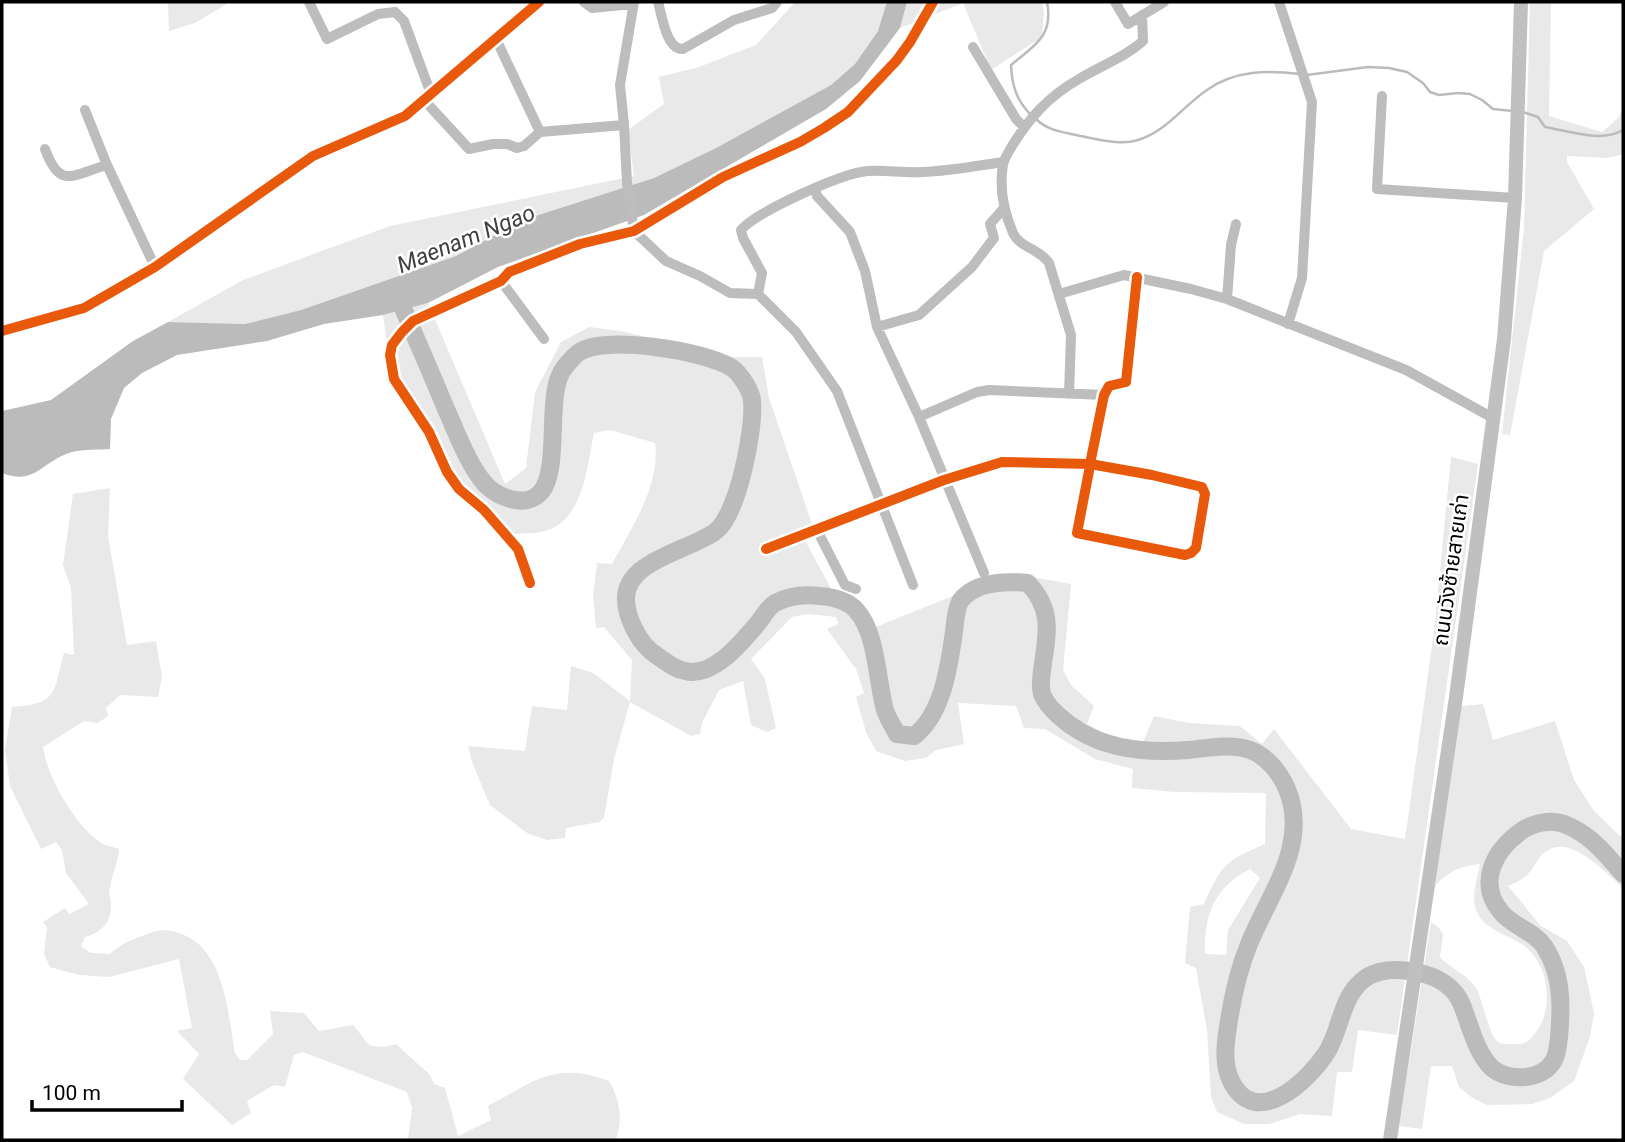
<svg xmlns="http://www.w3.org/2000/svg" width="1625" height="1142" font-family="Roboto,'Noto Sans Thai',sans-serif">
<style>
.green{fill:#e9e9e9;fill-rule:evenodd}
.water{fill:#bbb}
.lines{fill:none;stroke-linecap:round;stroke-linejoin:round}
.stream{stroke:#bbb;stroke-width:2.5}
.river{stroke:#bbb;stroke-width:18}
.minor{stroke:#bdbdbd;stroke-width:10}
.secondary{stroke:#c0c0c0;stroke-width:14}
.cycleway-casing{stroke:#fff;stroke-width:15}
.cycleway{stroke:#e8590c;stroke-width:10}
.labels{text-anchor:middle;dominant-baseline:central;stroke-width:5;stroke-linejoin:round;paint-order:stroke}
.street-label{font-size:21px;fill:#000;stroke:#fff}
.water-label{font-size:23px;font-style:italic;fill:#3f3f3f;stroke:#fff}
</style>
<rect width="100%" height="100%" fill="#fff"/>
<path class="green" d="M168,2H230L195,23L169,31Z
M795,2H887L888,5L878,31L855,64L831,85L716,148L654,178L524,220L456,256L301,310L245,324L168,322L243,280L390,226L634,176L628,130L664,104L659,77L699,67L756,45Z
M907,2H1042L1044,12L1042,37L991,70L963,3L900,28Z
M1530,2H1551L1549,116L1602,132L1618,118L1623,109V154L1607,158L1567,156V162L1594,209L1544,251L1510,435L1502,434L1524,228Z
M428,303L505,484L526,468L535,392L561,342L589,327L621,331L733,357H762L769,398L813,527L801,533L843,611L873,628L1010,573L1071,584L1063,670L1071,685L1094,706L1087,724L1113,738L1143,742L1154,716L1189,723L1240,726L1262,744L1274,729L1351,829L1405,839L1434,632L1451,457L1478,464L1397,1035L1358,1030L1352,1072H1337L1332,1116L1300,1114L1269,1124H1244L1217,1112L1211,1097L1207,1030L1196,968L1185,963L1190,907L1204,904C1222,864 1224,862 1265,844L1266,793L1174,792L1132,788L1133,769L1095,759L1045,729L1024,728L1016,706L958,703L964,744L936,750L926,758L905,761L876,751L866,732L856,697L864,693L856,669L827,629L838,624L836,617L808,614L792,617L751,659L765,679L776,728L767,732L751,725L743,681L719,690L702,723L700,734L691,736L630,702L614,759L604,818L599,822L566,828L565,838L547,840L527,833L490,805L472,762L468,746L525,751L532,706L567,710L571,666L593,673L630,701L632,660L604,627L596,628L593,596L597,563L612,564C631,529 661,484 655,443L610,430L594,433C587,466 584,520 545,531C529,536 518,530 503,539L479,510L450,484L439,466L428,437L393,386L383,315ZM1250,869L1260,878L1228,930L1226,955L1205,954C1204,914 1214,888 1250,869Z
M110,488L108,536L127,645L156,641L162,677L158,697L120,695L106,708L108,716L98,723L84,721L43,747C47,777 76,828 103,844C107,846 114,847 119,849C118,863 112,874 110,888C108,893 111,899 111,905C112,922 101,933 85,937L81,946L91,953L110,954C124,941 136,938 153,932C164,929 173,930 184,935C225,952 228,1015 235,1053L240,1060H247L273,1034L270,1011L304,1013L319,1031L353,1025L370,1046L385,1047L396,1044L430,1075L434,1084L445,1088L458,1136L491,1120L488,1106C535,1081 554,1061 609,1081C620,1100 623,1119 616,1140H408L412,1108L407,1092L303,1052L294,1055L285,1087L274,1085L247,1101L251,1113L232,1125L183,1079L199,1054L177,1031L192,1028L179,959L109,977L79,975L50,967L44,954L47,927L43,922L65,908L69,914L89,904L66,873L62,850L56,842L41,849L10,786L5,750L12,707C59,704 53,692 64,653L74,655L71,588L63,565L73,494Z
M1483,704L1493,740L1555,721L1574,780L1594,811L1623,839V888C1606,873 1568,831 1544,853C1537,859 1534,868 1527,875C1522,880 1514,883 1508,886L1541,926L1567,941L1584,967L1594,1013L1590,1037L1574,1081L1550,1098L1532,1104L1487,1105L1471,1097L1459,1087L1452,1066H1431L1422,1129L1399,1126L1431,922L1439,928L1443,934L1440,957C1451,969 1467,974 1476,988C1483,1000 1489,1037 1498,1042C1502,1045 1508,1044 1513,1044C1521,1045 1527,1043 1532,1037C1554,1014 1551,971 1528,949C1514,936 1490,933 1479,916C1469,901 1477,880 1480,864C1460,866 1449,871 1435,886L1461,706Z"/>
<path class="water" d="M887,2H907L900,28L860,81L826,109L644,215L498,267L428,303L383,315L324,324L267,341L177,355L142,373L124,388L111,419L110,449C98,450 84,449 72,452C41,461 36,486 2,473V411L51,400L133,341L168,322L245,324L301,310L456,256L523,220L654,178L716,148L831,85L855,64L878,31Z"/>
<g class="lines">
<path class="stream" d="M1307,75L1368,67L1389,68L1407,72L1423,83L1430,92L1439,95L1458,93L1470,94L1482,100L1493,109L1513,111
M1523,112L1538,117L1545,127C1569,131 1602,143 1623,130
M1031,115C1016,100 1012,85 1011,65C1034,46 1054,36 1047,2
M1036,119C1048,131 1063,132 1080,136C1098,139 1120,146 1138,140C1167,131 1183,106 1207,90C1235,70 1268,70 1300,74"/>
<path class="river" d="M397,294C413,332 430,370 446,409C456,431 469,467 486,485C498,497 524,508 539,494C561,474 546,401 561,373C564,367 573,357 578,353C603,334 706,351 732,368C740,373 751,391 752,400C755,428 738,514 716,531C692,550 625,560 626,599C626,618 640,645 656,655C665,661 674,669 685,671C713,678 741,643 758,623C763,617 768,607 775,603C788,596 805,594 820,596C832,597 847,600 856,610C877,632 877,682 885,710C888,719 893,726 897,734L914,736C943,714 949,666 954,632C955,623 956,607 961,600C976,581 1007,581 1028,583C1052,609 1048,630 1043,663C1042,673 1039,684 1042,694C1048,709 1067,724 1081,732C1112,750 1152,753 1188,750C1207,748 1232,743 1250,750C1267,756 1280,773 1287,789C1310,845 1269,894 1249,944C1238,971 1232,999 1228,1027C1225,1046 1223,1064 1231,1081C1256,1131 1308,1081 1327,1052C1342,1027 1341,994 1367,977C1384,967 1403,969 1420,973C1438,977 1455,987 1462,1005C1470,1025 1476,1053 1492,1068C1508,1082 1543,1081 1554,1060C1560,1049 1561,1010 1560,997C1559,979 1554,961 1544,946C1534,931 1512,926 1501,912C1477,883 1494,851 1520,832C1532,823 1550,819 1564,824C1590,834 1605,853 1623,874"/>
<path class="minor" d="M309,2L327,39L378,14L395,12L404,21L431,94
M584,2L592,8L633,4
M634,2L620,85L624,125L627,183L634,231L666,261L700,276L730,293L758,294L796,332L837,391L913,585
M658,2C662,15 666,50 683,49L734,20L772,8L777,2
M1115,2L1128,24L1164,2
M1279,2L1312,102L1302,278L1288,324
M973,47L1016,119L1024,127
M1382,96L1377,189L1515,198
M424,100L469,149L493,144H507L517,148L524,146L540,132L496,39
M85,110L107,165L155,267
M540,132L624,125
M45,149C60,190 72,175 107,165
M815,188L817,196L850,232L865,271L877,327L919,417L984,573
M501,281L544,339
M758,294L762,273L743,238L741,230C758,211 842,173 868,171C886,170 904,173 922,172C949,171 976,166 1003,162
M1059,294L1124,275L1191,289L1227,299L1406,370L1493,418
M1227,299L1231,245L1236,224
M877,327L919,315L972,267L994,238L990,224L1004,208
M2,331L84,308L155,267L313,156L405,116L539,2
M1069,394L1071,335L1049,263C1040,249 1020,248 1013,233C1004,212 999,188 1003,165C1004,158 1009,152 1012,146C1030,117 1049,96 1079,79C1100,66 1124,58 1143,41L1142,15
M919,417L977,392L989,390L1104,395
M817,530L845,585L856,589
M766,549L944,480L1002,462L1090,464L1152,475L1202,487L1205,494L1196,548L1191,553L1185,555L1077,533L1089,471L1090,464L1104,395L1109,386L1126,382L1137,277
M530,583L518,549L484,510L459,489L447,472L429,432L394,379L390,355L392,345L402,332L413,321L501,281L509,272L580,244L634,231L723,177L800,142L824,128L848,112L897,60L910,42L933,2"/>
<path class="secondary" d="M1390,1140L1456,697L1504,339L1515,198L1521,2"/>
<defs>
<path id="cycleway" d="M2,331L84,308L155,267L313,156L405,116L539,2
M766,549L944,480L1002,462L1090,464L1152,475L1202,487L1205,494L1196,548L1191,553L1185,555L1077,533L1089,471L1090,464L1104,395L1109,386L1126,382L1137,277
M530,583L518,549L484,510L459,489L447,472L429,432L394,379L390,355L392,345L402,332L413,321L501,281L509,272L580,244L634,231L723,177L800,142L824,128L848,112L897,60L910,42L933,2"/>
</defs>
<use href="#cycleway" class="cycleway-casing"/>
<use href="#cycleway" class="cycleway"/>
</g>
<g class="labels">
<g class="street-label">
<text transform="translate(1451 570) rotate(-82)">ถนนวังซ้ายสายเก่า</text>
</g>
<g class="water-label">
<text transform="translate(466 239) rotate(-22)">Maenam Ngao</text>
</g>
</g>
<rect width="1625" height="1142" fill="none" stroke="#000000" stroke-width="7"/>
<path d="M32 1100v10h150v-10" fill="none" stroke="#000000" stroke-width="3.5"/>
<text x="42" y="1100" font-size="21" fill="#000000" stroke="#ffffff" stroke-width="5" paint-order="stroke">100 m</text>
</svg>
